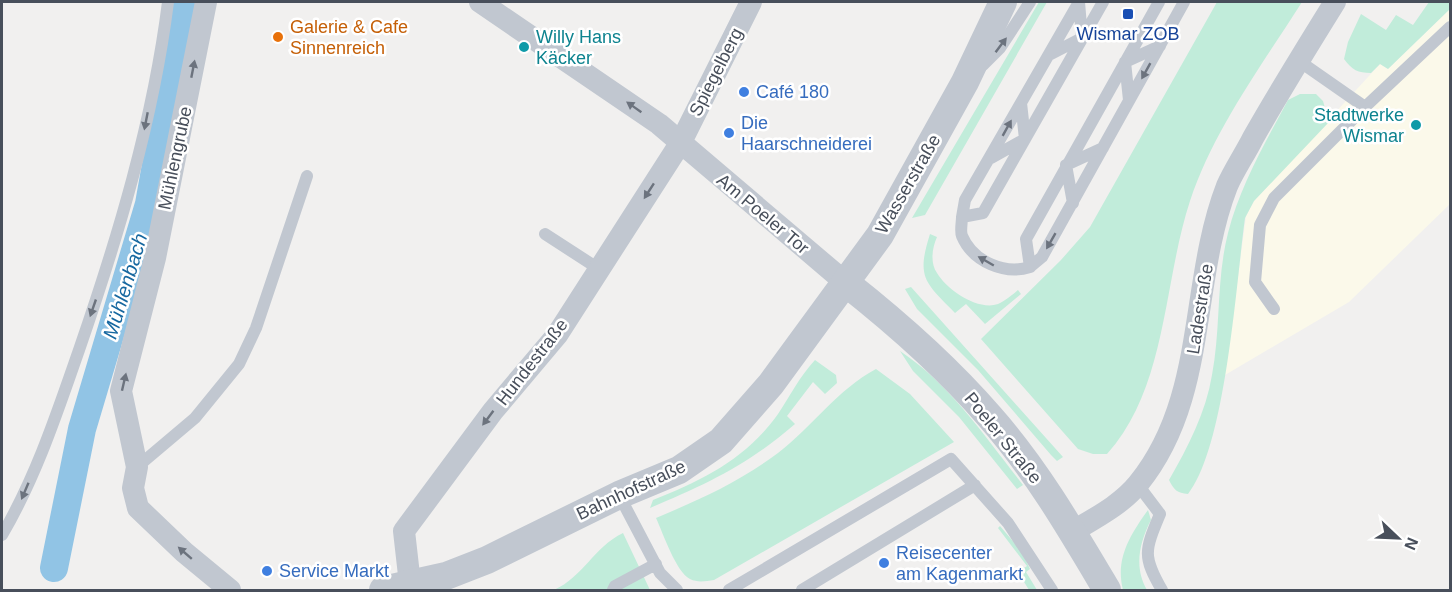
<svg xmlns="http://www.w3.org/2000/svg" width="1452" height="592" font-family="Helvetica,sans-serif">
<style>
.commercial{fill:#fbf9ea}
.green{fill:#c1ecda}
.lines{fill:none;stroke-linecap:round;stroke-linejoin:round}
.canal{stroke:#91c4e5;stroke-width:28}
.service{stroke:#c1c7d0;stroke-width:12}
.minor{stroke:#c1c7d0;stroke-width:22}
.tertiary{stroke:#c1c7d0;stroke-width:28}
.oneway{fill:#6c737e}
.transit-dot{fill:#1a4fb4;stroke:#fff;stroke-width:2}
.food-dot{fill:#e8710a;stroke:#fff;stroke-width:2}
.culture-dot{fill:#0f9aa8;stroke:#fff;stroke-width:2}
.shop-dot{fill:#3f7fe0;stroke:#fff;stroke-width:2}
.labels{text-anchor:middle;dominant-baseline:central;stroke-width:5;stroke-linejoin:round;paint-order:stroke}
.food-label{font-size:18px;fill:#c56008;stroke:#fff;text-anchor:start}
.transit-label{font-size:18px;fill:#164399;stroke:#fff}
.culture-label{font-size:18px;fill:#0d838f;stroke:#fff;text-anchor:start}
.street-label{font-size:18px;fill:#484f5b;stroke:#fff}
.shop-label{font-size:18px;fill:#366cbe;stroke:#fff;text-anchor:start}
.water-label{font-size:20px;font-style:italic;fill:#1768a0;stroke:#fff}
</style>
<rect width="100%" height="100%" fill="#f1f0ef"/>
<path class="commercial" d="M1450,9V204L1349,302L1225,375L1246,216L1254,201L1380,64L1388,69Z"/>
<path class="green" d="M1039,2H1047L925,215L912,218Z
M1217,2H1302C1262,65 1214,129 1190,201C1163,283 1167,388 1107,454H1093L1078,449L981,339L1061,260L1090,227Z
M1429,2H1450V9L1388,69L1380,64L1371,73C1358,73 1352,70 1344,59L1348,42L1361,14L1386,30L1396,15L1413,25Z
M1300,94H1316L1323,101L1329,122L1254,201L1245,218C1236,283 1226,446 1188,494C1177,493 1174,490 1169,480C1188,447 1206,412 1212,375C1221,328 1216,280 1228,233C1240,186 1265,143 1288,100Z
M930,234L937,237C932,248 930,263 937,273C947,290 978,311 998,304C1005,301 1012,295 1018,290L1021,294L985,324L966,304L955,313C925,282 916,278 930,234Z
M911,287L1063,457L1057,461L1051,455L978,370L917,309L905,289Z
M900,351C950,384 986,438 1023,485L1017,489L959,417L913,371Z
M815,360L836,375L837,383L825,394L813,382L787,416L795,424C748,465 707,484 650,508L653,500C703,480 746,459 778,414C790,396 800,376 815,360Z
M876,369L910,394L954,442L714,580C706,581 698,583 690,579C676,572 663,533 656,518C701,499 739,482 778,453C812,427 838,389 876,369Z
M1148,510L1151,520C1139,543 1134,568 1147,590H1123C1115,559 1130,535 1148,510Z
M1000,526L1022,552L1030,569L1026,572L1037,590H1029L1018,572L1027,566L998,528Z
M623,533L650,590H554C583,577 594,547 623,533Z"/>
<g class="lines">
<path class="canal" d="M54,568L82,429L149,204L185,2"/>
<path class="service" d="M1103,2L983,213L962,217C962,223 960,231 962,236C973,262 1005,275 1030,267L1026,239L1159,2
M1049,55L1082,38L1079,2
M1299,61L1365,107
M983,65L1000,48L1030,2
M1129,100L1125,62L1160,46
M991,158L1025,139L1021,103
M1073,203L1066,165L1103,148
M962,217L965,200L1079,2
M545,234L599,269
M1030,267L1042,257L1184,2
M1274,309L1255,282L1260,225L1274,198L1365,107L1450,27
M137,467L195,418L239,364L256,328L307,176
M1138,485L1160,514C1145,550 1142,556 1162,590
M619,495L660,573L677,590
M2,535C36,477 57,413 79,350C118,237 153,121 168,2
M613,590L615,586L656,564
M729,590L951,459L1008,523L1052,590
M802,590L975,485"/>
<path class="minor" d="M206,2L155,258L121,391L137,467L133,488L138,508L184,552L230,590
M480,2L659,124L846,283
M1072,532C1095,518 1121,505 1138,484C1208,398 1189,284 1227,186C1234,170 1245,154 1253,138C1279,92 1307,47 1335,2
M410,584L404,531L493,411L557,335L681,142L751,2"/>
<path class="tertiary" d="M846,283C898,324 947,367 990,417C1036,469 1072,531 1107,590
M383,590L446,576L487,560L619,495L679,470L721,441L771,384L880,235L965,82L1003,2"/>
</g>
<defs><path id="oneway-solid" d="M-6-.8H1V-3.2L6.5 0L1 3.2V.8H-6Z" transform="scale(1.5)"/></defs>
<g class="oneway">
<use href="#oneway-solid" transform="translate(1001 45) rotate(-53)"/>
<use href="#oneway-solid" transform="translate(193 69) rotate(-79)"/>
<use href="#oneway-solid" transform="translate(1146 71) rotate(119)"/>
<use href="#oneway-solid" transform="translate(634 107) rotate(-145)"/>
<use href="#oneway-solid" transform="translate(146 121) rotate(101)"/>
<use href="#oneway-solid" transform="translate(1007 128) rotate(-61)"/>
<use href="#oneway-solid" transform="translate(649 191) rotate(123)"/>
<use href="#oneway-solid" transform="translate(1051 241) rotate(120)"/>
<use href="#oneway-solid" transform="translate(986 261) rotate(-150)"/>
<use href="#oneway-solid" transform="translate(93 308) rotate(109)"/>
<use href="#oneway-solid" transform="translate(124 382) rotate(-77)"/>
<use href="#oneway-solid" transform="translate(488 418) rotate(127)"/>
<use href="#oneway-solid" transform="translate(25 491) rotate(113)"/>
<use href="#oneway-solid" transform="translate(185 553) rotate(-139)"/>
</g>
<rect class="transit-dot" x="1122" y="8" width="12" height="12" rx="3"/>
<circle class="food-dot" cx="278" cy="37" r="6"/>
<g class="culture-dot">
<circle cx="524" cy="47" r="6"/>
<circle cx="1416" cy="125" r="6"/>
</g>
<g class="shop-dot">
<circle cx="744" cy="92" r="6"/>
<circle cx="729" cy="133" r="6"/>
<circle cx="884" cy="563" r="6"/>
<circle cx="267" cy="571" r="6"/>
</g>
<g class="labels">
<g class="food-label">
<text x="290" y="27">Galerie &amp; Cafe<tspan x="290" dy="21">Sinnenreich</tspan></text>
</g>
<g class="transit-label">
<text x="1128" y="34">Wismar ZOB</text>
</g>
<g class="culture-label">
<text x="536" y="37">Willy Hans<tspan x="536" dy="21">Käcker</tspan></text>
<text x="1404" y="115" text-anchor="end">Stadtwerke<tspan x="1404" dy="21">Wismar</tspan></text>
</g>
<g class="street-label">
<text transform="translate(716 72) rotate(-63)">Spiegelberg</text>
<text transform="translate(175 158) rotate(-78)">Mühlengrube</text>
<text transform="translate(908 184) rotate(-60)">Wasserstraße</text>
<text transform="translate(763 214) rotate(40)">Am Poeler Tor</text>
<text transform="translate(1200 309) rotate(-81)">Ladestraße</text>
<text transform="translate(532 362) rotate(-52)">Hundestraße</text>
<text transform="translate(1003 438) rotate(51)">Poeler Straße</text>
<text transform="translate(631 490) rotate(-25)">Bahnhofstraße</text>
</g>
<g class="shop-label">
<text x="756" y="92">Café 180</text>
<text x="741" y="123">Die<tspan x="741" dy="21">Haarschneiderei</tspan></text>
<text x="896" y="553">Reisecenter<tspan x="896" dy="21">am Kagenmarkt</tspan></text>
<text x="279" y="571">Service Markt</text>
</g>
<g class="water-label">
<text transform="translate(125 286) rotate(-73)">Mühlenbach</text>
</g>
</g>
<rect width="1452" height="592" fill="none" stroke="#484f5b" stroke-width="6"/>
<g transform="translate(1398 538) rotate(113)" stroke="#ffffff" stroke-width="4.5" paint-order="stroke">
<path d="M0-4.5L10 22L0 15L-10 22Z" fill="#484f5b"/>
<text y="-9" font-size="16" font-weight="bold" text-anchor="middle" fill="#484f5b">N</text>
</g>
</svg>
